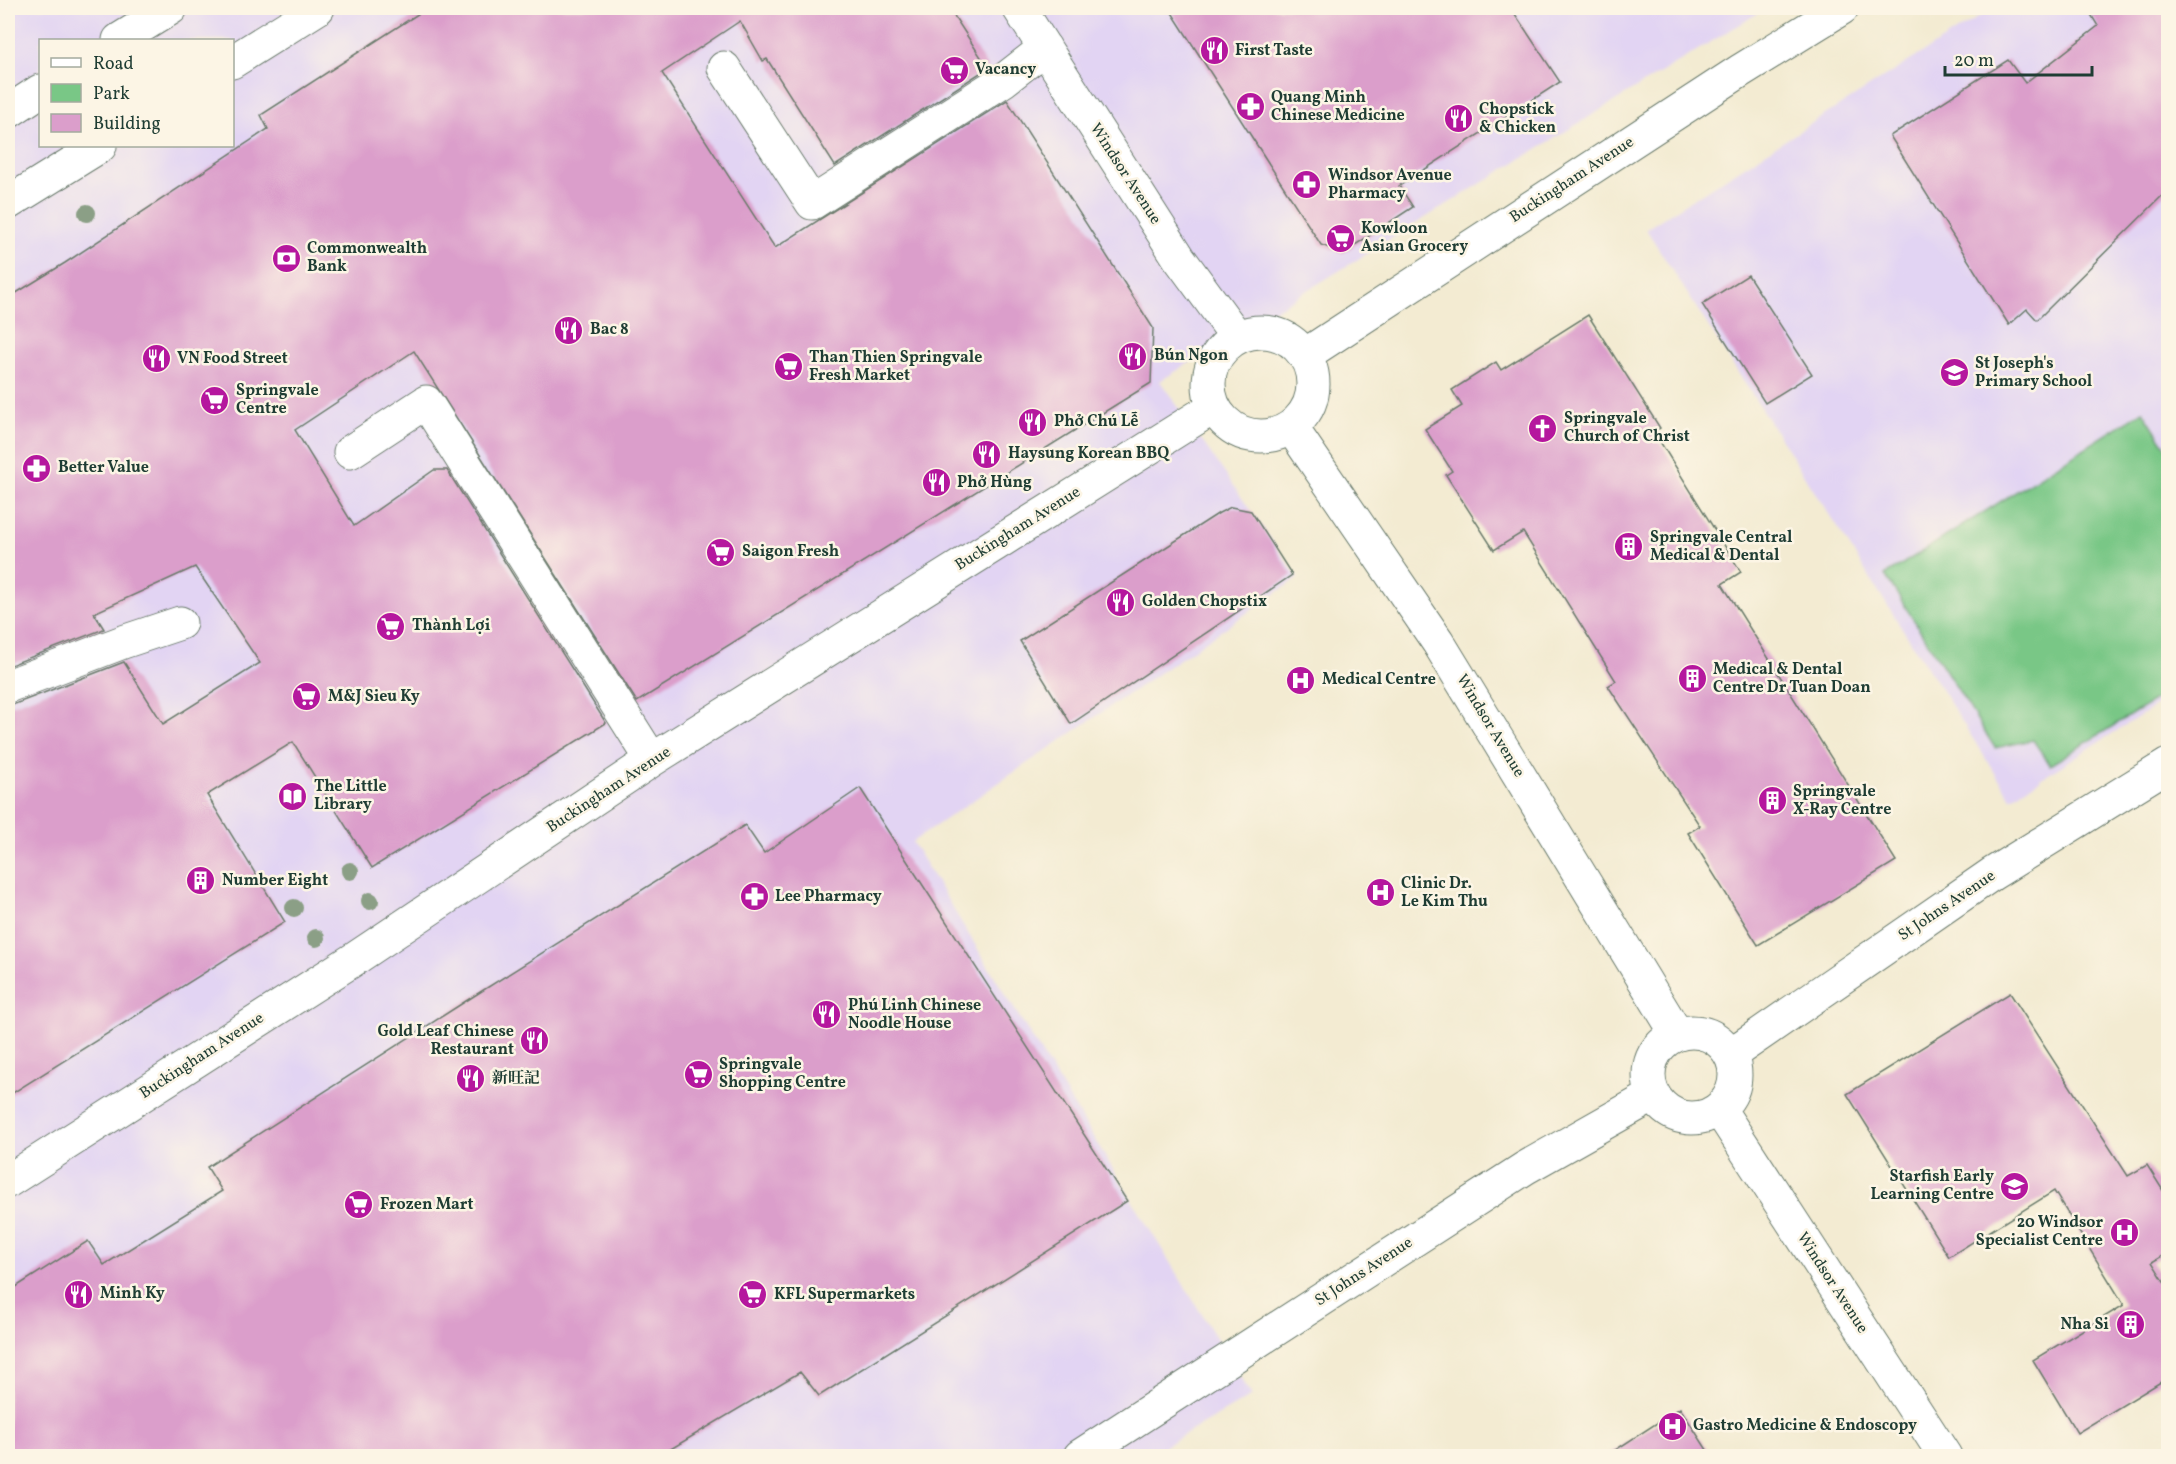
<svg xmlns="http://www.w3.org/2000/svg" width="2176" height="1464" font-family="Vollkorn,'Noto Serif SC',serif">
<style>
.built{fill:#e2d4f3;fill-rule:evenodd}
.green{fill:#79c786;stroke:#4c825d;stroke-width:1.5}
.building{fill:#db9ecb}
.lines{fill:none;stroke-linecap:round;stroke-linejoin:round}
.minor-casing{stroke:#697a6b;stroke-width:35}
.highway-casing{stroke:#697a6b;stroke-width:35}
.minor{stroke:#fff;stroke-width:33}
.highway{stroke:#fff;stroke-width:33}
.tree{fill:#8b9f86}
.labels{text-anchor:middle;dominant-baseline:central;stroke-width:5;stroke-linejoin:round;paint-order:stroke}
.poi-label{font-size:16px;font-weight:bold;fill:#1f3d34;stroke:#fcf5e5;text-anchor:start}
.street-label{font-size:16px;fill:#1f3d34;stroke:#fcf5e5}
</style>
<rect width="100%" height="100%" fill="#fcf5e5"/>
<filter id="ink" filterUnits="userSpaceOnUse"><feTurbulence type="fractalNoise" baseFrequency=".0167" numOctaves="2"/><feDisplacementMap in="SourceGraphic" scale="12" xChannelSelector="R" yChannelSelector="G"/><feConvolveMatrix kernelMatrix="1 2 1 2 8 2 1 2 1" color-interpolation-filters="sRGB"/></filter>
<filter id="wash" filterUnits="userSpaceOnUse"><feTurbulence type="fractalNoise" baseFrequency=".008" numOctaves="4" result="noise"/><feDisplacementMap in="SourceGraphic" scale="24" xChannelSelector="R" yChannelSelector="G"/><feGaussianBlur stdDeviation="1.35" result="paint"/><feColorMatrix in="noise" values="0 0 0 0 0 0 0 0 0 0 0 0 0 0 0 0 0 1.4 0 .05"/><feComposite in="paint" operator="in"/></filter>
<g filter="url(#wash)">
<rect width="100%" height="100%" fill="#f3ebd2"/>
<path class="built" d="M8,8H1766L1160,381L1298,578L912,842L1252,1396L1147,1456H8ZM40,40H232V146H40Z
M1993,8H2168V698L2011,798L1646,229Z"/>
<path class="green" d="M2143,411L2168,450V692L2050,765L2033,740L1995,748L1885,575Z"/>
<g id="blocks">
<path class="building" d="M427,8H949L988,68L835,166L767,59L763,61L740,21L662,73L775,248L1007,100L1153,328L1151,383L637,702L414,351L295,430L354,526L434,470H447L606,723L372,868L293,742L207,795L285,922L8,1096V704H15L124,662L163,724L260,663L195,567L94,613L104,629L8,666V298L65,263L268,129L261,115Z
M1169,8H1511L1560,82L1399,186L1413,207L1343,253L1321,245Z
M2087,8H2169V189L2037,320L2027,309L2009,325L1890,136L2008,60L2025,83L2098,26Z
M1748,275L1812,374L1765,403L1702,304Z
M1588,315L1660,428L1654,432L1741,572L1722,584L1896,861L1758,945L1688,833L1700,826L1608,686L1616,681L1523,532L1494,550L1446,475L1452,471L1425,429L1462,406L1452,390L1496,362L1501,370Z
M1231,507L1251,511L1292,575L1071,724L1020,641L1219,513Z
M860,788L1127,1201L819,1396L800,1372L659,1456H8V1292L88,1241L104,1265L222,1191L207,1167L466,1001L745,825L764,853Z
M2010,993L2128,1176L2147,1165L2169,1200V1252L2152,1262L2169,1289V1377L2077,1433L2033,1360L2124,1305L2054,1191L1949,1257L1847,1094Z
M1680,1408L1711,1456H1606Z"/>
</g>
</g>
<g filter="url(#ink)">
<use href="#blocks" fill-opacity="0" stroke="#697a6b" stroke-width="1.5"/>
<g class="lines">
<defs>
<path id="minor" d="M1019,8L1179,258L1237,337
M724,68L812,203L1004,80L1045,48
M1209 384a52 52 0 1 1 104 0a52 52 0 1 1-104 0Z
M1305,355L1740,71L1842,8
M1291,427L1438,642L1677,1034
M350,452L426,402L652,760
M8,686L123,642L180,623
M1649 1075a43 43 0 1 1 86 0a43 43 0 1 1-86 0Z
M1730,1055L1992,874L2168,765
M1719,1109L1945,1456
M8,1181L356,958L652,760L1214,407
M1080,1456L1525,1168L1654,1095"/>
<path id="highway" d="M119,40L171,8
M232,62L318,8
M8,112L40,91
M8,203L100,146"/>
</defs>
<use href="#minor" class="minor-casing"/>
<use href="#highway" class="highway-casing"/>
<use href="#minor" class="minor"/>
<use href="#highway" class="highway"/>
</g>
<g class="tree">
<circle cx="87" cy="213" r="9"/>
<circle cx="350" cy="871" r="9"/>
<circle cx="370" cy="901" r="9"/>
<circle cx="294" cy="908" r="9"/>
<circle cx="316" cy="938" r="9"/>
</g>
</g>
<defs>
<symbol id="restaurant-disc" viewBox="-11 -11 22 22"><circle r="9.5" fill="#b5179e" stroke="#fcf5e5"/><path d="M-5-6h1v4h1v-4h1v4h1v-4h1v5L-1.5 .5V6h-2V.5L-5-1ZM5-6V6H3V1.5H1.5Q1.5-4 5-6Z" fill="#fff"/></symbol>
<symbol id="supermarket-disc" viewBox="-11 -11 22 22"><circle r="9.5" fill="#b5179e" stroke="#fcf5e5"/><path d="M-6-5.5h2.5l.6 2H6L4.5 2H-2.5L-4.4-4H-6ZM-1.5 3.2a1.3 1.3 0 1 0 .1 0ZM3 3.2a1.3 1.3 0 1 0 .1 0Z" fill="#fff"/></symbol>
<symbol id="pharmacy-disc" viewBox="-11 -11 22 22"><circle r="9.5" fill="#b5179e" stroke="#fcf5e5"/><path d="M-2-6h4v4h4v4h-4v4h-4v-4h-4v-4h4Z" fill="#fff"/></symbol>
<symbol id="bank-disc" viewBox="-11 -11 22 22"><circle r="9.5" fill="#b5179e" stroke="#fcf5e5"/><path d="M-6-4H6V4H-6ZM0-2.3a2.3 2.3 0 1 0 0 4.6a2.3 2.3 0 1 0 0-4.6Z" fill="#fff"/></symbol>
<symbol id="school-disc" viewBox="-11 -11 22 22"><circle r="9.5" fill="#b5179e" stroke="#fcf5e5"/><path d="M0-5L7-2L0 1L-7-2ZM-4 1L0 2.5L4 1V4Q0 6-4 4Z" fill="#fff"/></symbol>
<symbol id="church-disc" viewBox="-11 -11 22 22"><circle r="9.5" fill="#b5179e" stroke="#fcf5e5"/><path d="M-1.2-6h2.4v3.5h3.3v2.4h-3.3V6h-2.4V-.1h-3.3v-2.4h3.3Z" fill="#fff"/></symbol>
<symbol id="building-disc" viewBox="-11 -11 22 22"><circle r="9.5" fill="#b5179e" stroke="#fcf5e5"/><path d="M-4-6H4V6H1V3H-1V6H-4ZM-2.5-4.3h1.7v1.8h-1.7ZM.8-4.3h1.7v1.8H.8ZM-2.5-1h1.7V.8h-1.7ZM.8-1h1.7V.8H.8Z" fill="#fff"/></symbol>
<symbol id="hospital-disc" viewBox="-11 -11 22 22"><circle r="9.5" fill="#b5179e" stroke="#fcf5e5"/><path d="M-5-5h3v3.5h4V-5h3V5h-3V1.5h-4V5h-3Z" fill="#fff"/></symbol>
<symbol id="library-disc" viewBox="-11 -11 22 22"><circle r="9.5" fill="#b5179e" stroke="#fcf5e5"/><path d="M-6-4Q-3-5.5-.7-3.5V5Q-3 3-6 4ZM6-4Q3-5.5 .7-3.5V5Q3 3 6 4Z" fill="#fff"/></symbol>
</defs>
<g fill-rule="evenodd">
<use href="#restaurant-disc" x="1198" y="34" width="33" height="33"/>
<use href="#supermarket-disc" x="938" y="54" width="33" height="33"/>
<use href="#pharmacy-disc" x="1234" y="90" width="33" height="33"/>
<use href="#restaurant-disc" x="1442" y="102" width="33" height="33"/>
<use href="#pharmacy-disc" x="1290" y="168" width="33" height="33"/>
<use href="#supermarket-disc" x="1324" y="222" width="33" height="33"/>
<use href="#bank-disc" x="270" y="242" width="33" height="33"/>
<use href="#restaurant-disc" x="552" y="314" width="33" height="33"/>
<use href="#restaurant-disc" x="1116" y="340" width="33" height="33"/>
<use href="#restaurant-disc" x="140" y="342" width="33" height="33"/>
<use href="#supermarket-disc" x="772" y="350" width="33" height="33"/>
<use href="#school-disc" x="1938" y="356" width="33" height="33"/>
<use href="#supermarket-disc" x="198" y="384" width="33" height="33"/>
<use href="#restaurant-disc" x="1016" y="406" width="33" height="33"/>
<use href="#church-disc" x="1526" y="412" width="33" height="33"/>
<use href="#restaurant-disc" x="970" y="438" width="33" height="33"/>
<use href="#pharmacy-disc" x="20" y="452" width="33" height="33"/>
<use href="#restaurant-disc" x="920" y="466" width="33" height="33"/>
<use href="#building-disc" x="1612" y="530" width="33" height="33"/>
<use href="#supermarket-disc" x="704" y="536" width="33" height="33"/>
<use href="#restaurant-disc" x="1104" y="586" width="33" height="33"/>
<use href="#supermarket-disc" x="374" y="610" width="33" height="33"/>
<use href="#building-disc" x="1676" y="662" width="33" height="33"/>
<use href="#hospital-disc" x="1284" y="664" width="33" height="33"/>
<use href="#supermarket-disc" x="290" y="680" width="33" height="33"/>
<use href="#library-disc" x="276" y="780" width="33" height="33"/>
<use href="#building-disc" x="1756" y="784" width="33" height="33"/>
<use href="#building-disc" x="184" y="864" width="33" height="33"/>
<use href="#hospital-disc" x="1364" y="876" width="33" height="33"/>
<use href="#pharmacy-disc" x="738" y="880" width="33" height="33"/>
<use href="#restaurant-disc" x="810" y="998" width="33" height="33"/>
<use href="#restaurant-disc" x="518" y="1024" width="33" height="33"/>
<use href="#supermarket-disc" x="682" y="1058" width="33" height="33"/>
<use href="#restaurant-disc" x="454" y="1062" width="33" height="33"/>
<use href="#school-disc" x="1998" y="1170" width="33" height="33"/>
<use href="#supermarket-disc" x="342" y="1188" width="33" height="33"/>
<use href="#hospital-disc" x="2108" y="1216" width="33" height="33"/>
<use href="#restaurant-disc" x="62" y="1278" width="33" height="33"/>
<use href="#supermarket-disc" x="736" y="1278" width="33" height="33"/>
<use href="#building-disc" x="2114" y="1308" width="33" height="33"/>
<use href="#hospital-disc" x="1656" y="1410" width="33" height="33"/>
</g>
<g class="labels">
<g class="poi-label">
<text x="1235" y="51">First Taste</text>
<text x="975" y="70">Vacancy</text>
<text x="1271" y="98">Quang Minh<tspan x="1271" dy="18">Chinese Medicine</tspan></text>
<text x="1479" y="110">Chopstick<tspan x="1479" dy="18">&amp; Chicken</tspan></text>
<text x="1328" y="176">Windsor Avenue<tspan x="1328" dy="18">Pharmacy</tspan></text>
<text x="1361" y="229">Kowloon<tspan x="1361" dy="18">Asian Grocery</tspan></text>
<text x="307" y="249">Commonwealth<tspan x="307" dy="18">Bank</tspan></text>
<text x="590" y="330">Bac 8</text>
<text x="1154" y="356">Bún Ngon</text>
<text x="809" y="358">Than Thien Springvale<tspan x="809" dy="18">Fresh Market</tspan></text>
<text x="177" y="359">VN Food Street</text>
<text x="1975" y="364">St Joseph's<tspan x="1975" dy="18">Primary School</tspan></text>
<text x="236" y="391">Springvale<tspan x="236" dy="18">Centre</tspan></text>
<text x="1564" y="419">Springvale<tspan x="1564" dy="18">Church of Christ</tspan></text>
<text x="1054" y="422">Phở Chú Lễ</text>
<text x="1008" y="454">Haysung Korean BBQ</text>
<text x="58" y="468">Better Value</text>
<text x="957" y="483">Phở Hùng</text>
<text x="1650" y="538">Springvale Central<tspan x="1650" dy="18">Medical &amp; Dental</tspan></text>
<text x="742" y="552">Saigon Fresh</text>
<text x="1142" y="602">Golden Chopstix</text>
<text x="412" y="626">Thành Lợi</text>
<text x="1713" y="670">Medical &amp; Dental<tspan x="1713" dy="18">Centre Dr Tuan Doan</tspan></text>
<text x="1322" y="680">Medical Centre</text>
<text x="328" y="697">M&amp;J Sieu Ky</text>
<text x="314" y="787">The Little<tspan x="314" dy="18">Library</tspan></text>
<text x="1793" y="792">Springvale<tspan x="1793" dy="18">X-Ray Centre</tspan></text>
<text x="222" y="881">Number Eight</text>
<text x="1401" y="884">Clinic Dr.<tspan x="1401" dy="18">Le Kim Thu</tspan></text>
<text x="775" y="897">Lee Pharmacy</text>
<text x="848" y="1006">Phú Linh Chinese<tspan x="848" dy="18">Noodle House</tspan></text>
<text x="514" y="1032" text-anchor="end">Gold Leaf Chinese<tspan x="514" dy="18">Restaurant</tspan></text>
<text x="719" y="1065">Springvale<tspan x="719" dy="18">Shopping Centre</tspan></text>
<text x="492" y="1079">新旺記</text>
<text x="1994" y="1177" text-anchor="end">Starfish Early<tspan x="1994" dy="18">Learning Centre</tspan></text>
<text x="380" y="1205">Frozen Mart</text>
<text x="2103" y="1223" text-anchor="end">20 Windsor<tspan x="2103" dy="18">Specialist Centre</tspan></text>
<text x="100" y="1294">Minh Ky</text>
<text x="774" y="1295">KFL Supermarkets</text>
<text x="2109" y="1325" text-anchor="end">Nha Si</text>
<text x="1693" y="1426">Gastro Medicine &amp; Endoscopy</text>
</g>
<g class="street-label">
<text transform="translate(1125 174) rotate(57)">Windsor Avenue</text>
<text transform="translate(1572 180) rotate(-33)">Buckingham Avenue</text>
<text transform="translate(1018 529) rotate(-32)">Buckingham Avenue</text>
<text transform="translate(1490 726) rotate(59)">Windsor Avenue</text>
<text transform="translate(609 790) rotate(-33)">Buckingham Avenue</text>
<text transform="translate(1947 906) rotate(-34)">St Johns Avenue</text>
<text transform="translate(202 1056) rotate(-33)">Buckingham Avenue</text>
<text transform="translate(1364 1272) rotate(-33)">St Johns Avenue</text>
<text transform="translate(1832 1283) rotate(57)">Windsor Avenue</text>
</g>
</g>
<rect width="2176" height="1464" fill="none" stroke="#fcf5e5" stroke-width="30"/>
<rect x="39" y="39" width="195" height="108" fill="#fcf5e5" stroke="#a4ab9e" stroke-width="1.5"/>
<rect x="51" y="58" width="30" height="9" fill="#ffffff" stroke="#a4ab9e" stroke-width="1.5"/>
<text x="93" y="69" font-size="18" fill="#1f3d34">Road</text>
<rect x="51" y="84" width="30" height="18" fill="#79c786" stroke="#a4ab9e" stroke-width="1.5"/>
<text x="93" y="99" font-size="18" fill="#1f3d34">Park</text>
<rect x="51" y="114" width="30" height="18" fill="#db9ecb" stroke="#a4ab9e" stroke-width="1.5"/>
<text x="93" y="129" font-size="18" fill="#1f3d34">Building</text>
<path d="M1945 66v9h147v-9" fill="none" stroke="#1f3d34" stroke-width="3"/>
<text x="1954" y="66" font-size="18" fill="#1f3d34" stroke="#fcf5e5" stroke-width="4.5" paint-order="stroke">20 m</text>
</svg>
